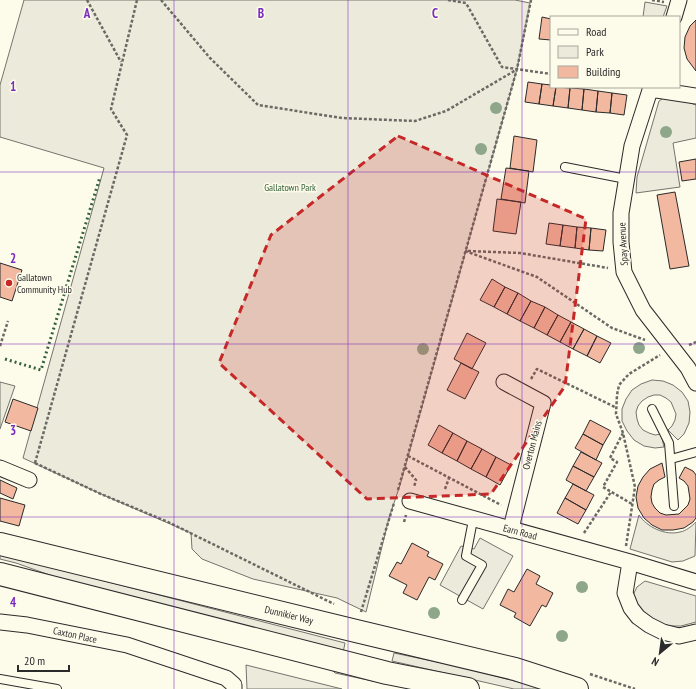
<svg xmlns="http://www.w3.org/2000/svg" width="696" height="689" font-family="'PT Sans Narrow',sans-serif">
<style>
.green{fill:#ecebdb;stroke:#74746e}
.parking{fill:#eceadb;stroke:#74746e}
.building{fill:#f2b8a0;stroke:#2b2b2b}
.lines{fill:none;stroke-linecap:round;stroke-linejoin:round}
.service-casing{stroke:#2b2b2b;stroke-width:10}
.minor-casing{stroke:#2b2b2b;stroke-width:17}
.secondary-casing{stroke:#2b2b2b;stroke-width:24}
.path{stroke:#6a6964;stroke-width:2.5;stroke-dasharray:3 2;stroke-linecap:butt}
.service{stroke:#fdfbea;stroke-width:8}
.minor{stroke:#fdfbea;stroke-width:15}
.secondary{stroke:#fdfbea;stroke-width:22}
.hedge{stroke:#34623c;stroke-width:3;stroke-dasharray:2 3;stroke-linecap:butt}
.tree{fill:#8ea78a}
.marked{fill:#c62828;fill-opacity:0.2;stroke:#c62828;stroke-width:3;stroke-dasharray:8 5;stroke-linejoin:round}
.grid{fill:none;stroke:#7b2cbf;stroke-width:1;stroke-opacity:0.55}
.poi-dot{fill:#c62828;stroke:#fdfbea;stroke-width:1.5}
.labels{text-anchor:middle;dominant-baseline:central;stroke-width:3;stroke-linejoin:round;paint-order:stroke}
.park-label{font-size:10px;fill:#34623c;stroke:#fdfbea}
.street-label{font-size:10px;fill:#2b2b2b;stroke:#fdfbea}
.poi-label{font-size:10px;fill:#2b2b2b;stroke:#fdfbea;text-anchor:start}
.grid-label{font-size:13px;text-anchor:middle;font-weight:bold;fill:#7b2cbf;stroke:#fdfbea;stroke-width:3;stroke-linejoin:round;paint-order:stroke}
</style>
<rect width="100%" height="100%" fill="#fdfbea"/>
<path class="green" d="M24,0H515L530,3L517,69L400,485L389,518L366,612L337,598L253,579L202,559L192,549L191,533L101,494L23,458L104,168L0,137V85Z
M645,2L667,6L663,17H643Z
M672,96L696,105V138L673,143L680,187L636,193L637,177L659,101L665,97Z
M639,515C647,527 665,536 680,532C686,531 692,526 696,522L695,556L683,561L672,562L630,549Z
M0,554L345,643L343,653L75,584L16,563L0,559Z
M645,581L696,596V622L681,626H668L645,617L637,607L633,595L637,587Z
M394,653L466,668L544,689H514L392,661Z
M246,665L342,689H247Z
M331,669L377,679V682L335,673Z"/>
<path class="parking" d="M652,380L663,381L673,385L682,392L688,401L690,412L689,423L684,434L678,440L668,430L672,426L675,420L676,414L671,402L666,398L660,395H654L648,397L642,401L638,406L636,412L637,419L639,425L643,430L649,433L655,435L661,434L664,447L655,448L644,446L634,440L627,431L622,421V409L626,399L632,390L641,384Z
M0,382L15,386L0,429Z
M480,538L513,556L483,609L440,585L461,546L474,549Z"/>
<path class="building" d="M542,17L551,19V40L539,39Z
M696,20V71L687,59L684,48L685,37L690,26Z
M528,82L542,84L539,104L525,102Z
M542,84L551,85V87H556L553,106L539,104Z
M556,87L570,88L568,108L553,106Z
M570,88L584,89L582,110L568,108Z
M584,89L598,91L596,112L582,110Z
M598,91L612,93L610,113L596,112Z
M612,93L627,95L624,115L610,113Z
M514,136L537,140L533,172L510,168Z
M696,159V179L682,181L679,162Z
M506,168L529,171L525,203L501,199Z
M675,192L689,266L670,269L657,195Z
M497,199L521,202L516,234L493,231Z
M549,223L563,225L560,246L546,244Z
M563,225L577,227L575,248L560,246Z
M577,227L591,228L589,250L575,248Z
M591,228L606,230L603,251L589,250Z
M0,263L22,270L12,301L0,297Z
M492,279L505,287L494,307L480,300Z
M505,287L518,293L507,314L494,307Z
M518,293L531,301L520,321L507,314Z
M531,301L545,307L534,328L520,321Z
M545,307L558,315L547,335L534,328Z
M558,315L571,322L560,342L547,335Z
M571,322L584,329L573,349L560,342Z
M584,329L597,336L587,356L573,349Z
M467,333L486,343L472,369L454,359Z
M597,336L611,343L600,363L587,356Z
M461,363L479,372L465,399L447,390Z
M13,399L38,408L31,431L5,422Z
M590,420L611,431L603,445L583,434Z
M439,425L453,433L442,453L428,445Z
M453,433L467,441L457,461L442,453Z
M583,434L603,445L596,460L575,448Z
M467,441L482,449L471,469L457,461Z
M482,449L496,457L486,477L471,469Z
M581,452L602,463L594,477L573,466Z
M496,457L511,465L500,485L486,477Z
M662,463L665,477L659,480L654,484L652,490L651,497L652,503L655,508L660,513L666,515L679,514L688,505L690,499L688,486L684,481L679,478L685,467L693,471L696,475V518L693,522L684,528L673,530H662L652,525L644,518L638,508L636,497L638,486L643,477L650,469Z
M573,466L594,477L586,491L566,480Z
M0,480L17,488L13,499L0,493Z
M573,484L594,495L586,510L565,498Z
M0,498L25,505L19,526L0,521Z
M565,498L586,510L578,524L557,513Z
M412,543L429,552L427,556L443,564L435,580L429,577L417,600L403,593L407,585L389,576L397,562L401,564Z
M527,569L540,576L536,584L553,593L546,607L542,605L530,626L514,617L516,613L500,605L508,589L514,592Z"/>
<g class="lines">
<defs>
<path id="service" d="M565,167L626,179
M652,409L669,443L674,506
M671,459L696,452
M462,600L482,565L466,556L473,520
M0,679L57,689"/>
<path id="minor" d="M674,17L679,0
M651,87L632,146L621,213V242L624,272L643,310L688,368L696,383
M650,89L696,96
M504,382L543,403L513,520L512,530
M0,468L29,480
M410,501L630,562L696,582
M630,562L625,593L631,608L638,617L649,625L663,632L679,636L696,632
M0,622L27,625L127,645L226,678L234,685V689"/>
<path id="secondary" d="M0,544L356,631L515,669L577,689
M0,574L387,673L468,689"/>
</defs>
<use href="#service" class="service-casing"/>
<use href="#minor" class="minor-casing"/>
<use href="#secondary" class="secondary-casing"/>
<path class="path" d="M87,0L121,62
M161,0L210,58L258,105L342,118L415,121L446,111L516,70
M448,0L466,3L502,67L551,74
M652,0L664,2
M465,251L537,277L612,328L645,340
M468,251L520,253L608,268
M689,345L696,342
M0,346L8,321
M531,379L537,369L617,408
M623,433L610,458L617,462L603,487L632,504
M408,456L501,505
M35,463L127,135L111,109L137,0
M35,463L101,494L168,522L334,604
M405,467L416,480L414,487
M445,489L449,478
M398,490L517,69L531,0
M404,522L406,515
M584,533L611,492
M626,546L635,487L623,433L616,414L617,395L619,385L629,374L660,355
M361,612L394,503
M590,674L635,689"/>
<use href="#service" class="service"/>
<use href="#minor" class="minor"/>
<use href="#secondary" class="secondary"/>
<path class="hedge" d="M5,359L41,370L100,177"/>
</g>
<g class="tree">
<circle cx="496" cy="108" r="6"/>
<circle cx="666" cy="132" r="6"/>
<circle cx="481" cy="149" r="6"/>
<circle cx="639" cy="348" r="6"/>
<circle cx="423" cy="349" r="6"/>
<circle cx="582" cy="587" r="6"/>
<circle cx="434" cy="613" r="6"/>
<circle cx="562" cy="636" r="6"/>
</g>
<path class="marked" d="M398,136L586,219L565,386L491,494L367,499L219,363L271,235Z"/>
<path class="grid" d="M174,0V689M348,0V689M522,0V689M0,172H696M0,344H696M0,517H696"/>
<circle class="poi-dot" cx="9" cy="283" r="4"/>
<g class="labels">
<g class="park-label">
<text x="290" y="187">Gallatown Park</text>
</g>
<g class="street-label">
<text transform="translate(623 244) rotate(-93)">Spay Avenue</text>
<text transform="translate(532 445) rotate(-75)">Overton Mains</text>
<text transform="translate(520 532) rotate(15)">Earn Road</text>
<text transform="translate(289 615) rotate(14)">Dunnikier Way</text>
<text transform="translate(75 635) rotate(12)">Caxton Place</text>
</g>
<g class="poi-label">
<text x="17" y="277">Gallatown<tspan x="17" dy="12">Community Hub</tspan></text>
</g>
</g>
<g class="grid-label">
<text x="87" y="18">A</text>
<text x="261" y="18">B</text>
<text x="435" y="18">C</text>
<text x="13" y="91">1</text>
<text x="13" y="263">2</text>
<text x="13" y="435">3</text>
<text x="13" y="607">4</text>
</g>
<rect x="550" y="16" width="130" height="72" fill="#fdfbea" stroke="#a9a89e"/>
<rect x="558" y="29" width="20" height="6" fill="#fdfbea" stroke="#a9a89e"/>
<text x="586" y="36" font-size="12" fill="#2b2b2b">Road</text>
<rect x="558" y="46" width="20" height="12" fill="#ecebdb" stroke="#a9a89e"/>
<text x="586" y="56" font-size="12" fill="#2b2b2b">Park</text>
<rect x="558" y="66" width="20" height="12" fill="#f2b8a0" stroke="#a9a89e"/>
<text x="586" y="76" font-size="12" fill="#2b2b2b">Building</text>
<g transform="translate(660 653) rotate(209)" stroke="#fdfbea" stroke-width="3" paint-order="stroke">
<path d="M0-3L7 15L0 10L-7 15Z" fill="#2b2b2b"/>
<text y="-6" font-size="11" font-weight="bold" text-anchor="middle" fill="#2b2b2b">N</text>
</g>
<path d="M18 665v6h51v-6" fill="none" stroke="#2b2b2b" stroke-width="2"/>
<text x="24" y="665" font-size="12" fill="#2b2b2b" stroke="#fdfbea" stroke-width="3" paint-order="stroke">20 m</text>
</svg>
